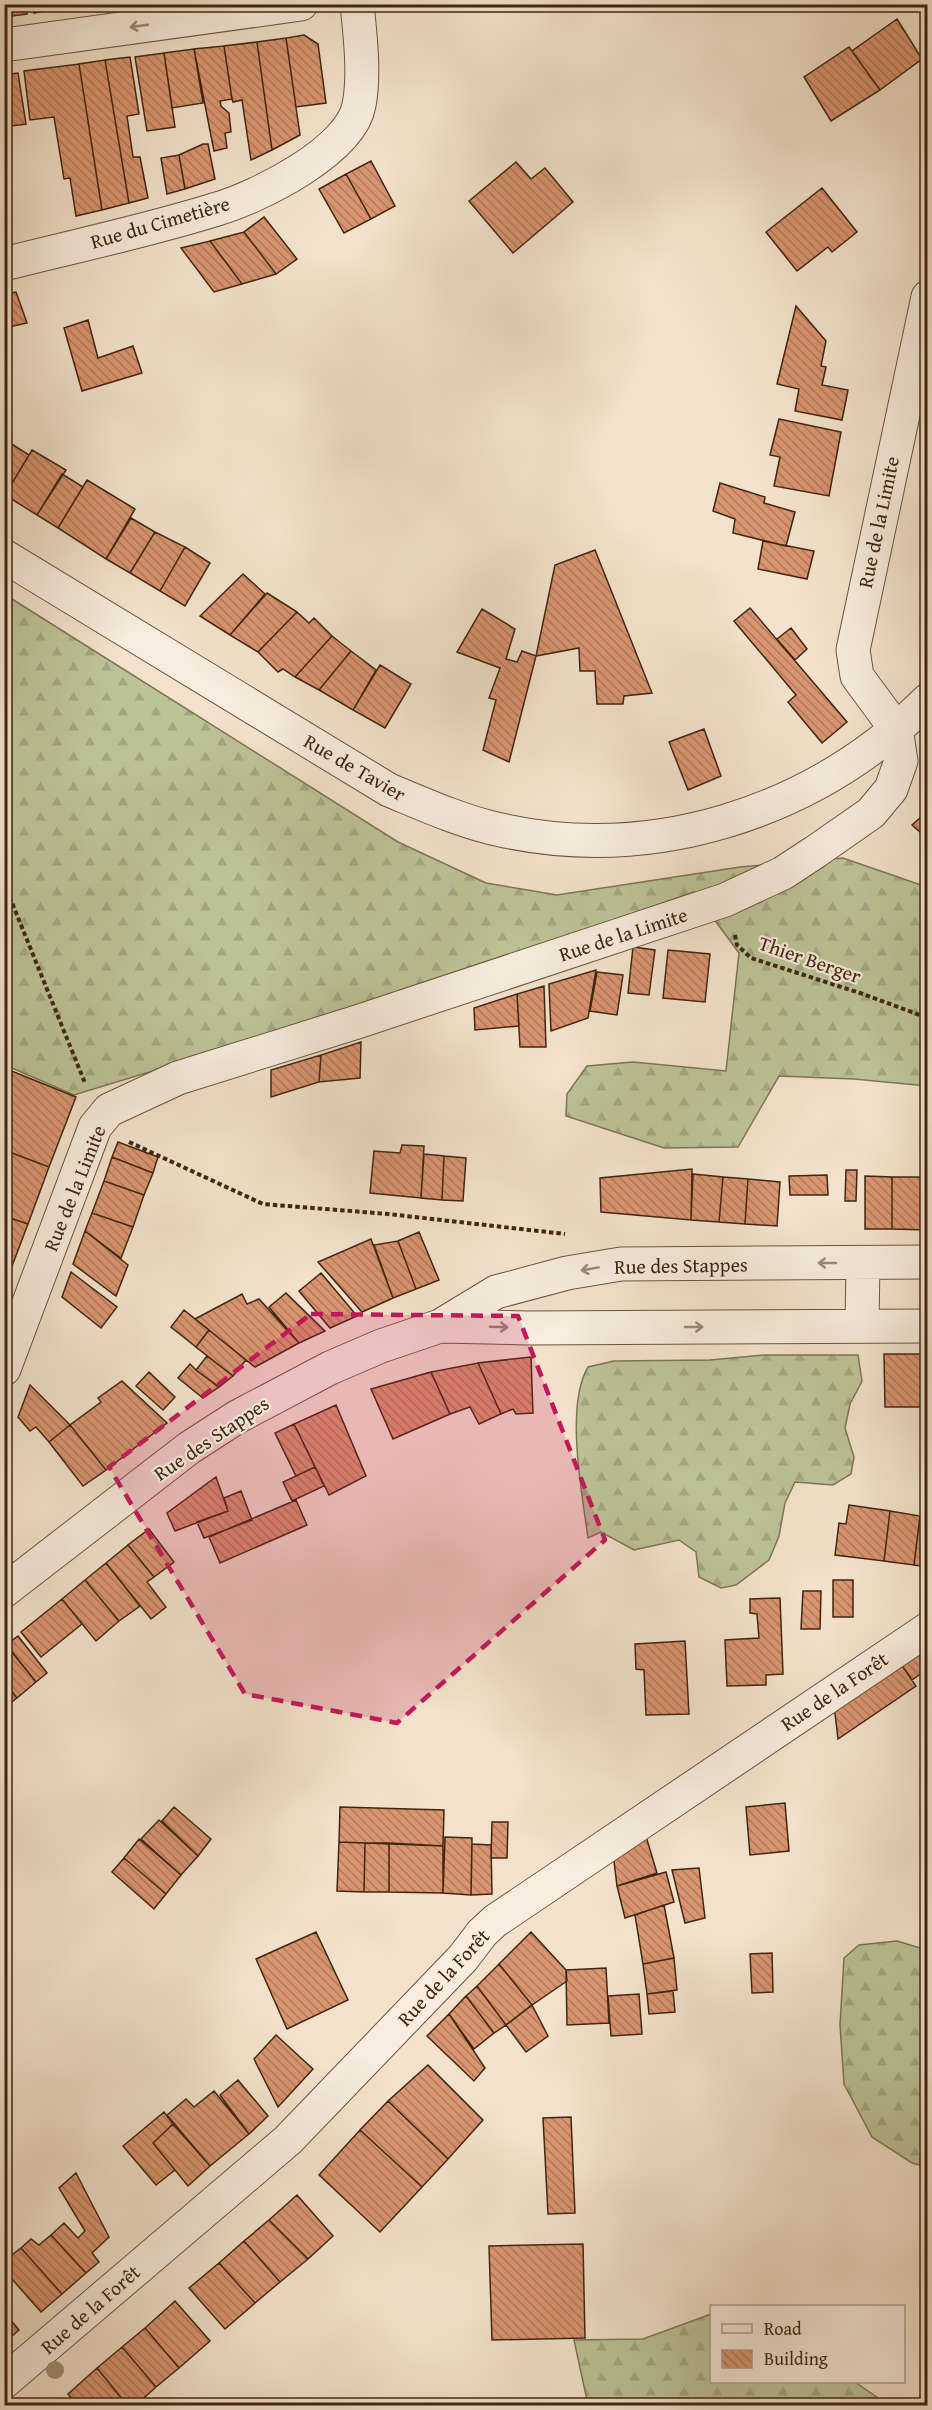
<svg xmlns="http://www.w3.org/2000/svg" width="932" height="2410" font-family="'Gentium Book Plus',serif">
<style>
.forest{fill:url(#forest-firs);stroke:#7e7454;stroke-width:1.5}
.building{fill:url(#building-back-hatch);stroke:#402511;stroke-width:1.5}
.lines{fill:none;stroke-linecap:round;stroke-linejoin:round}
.minor-casing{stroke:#6c5440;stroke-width:35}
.path{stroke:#402511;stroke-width:4;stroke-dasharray:4.5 3;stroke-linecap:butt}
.minor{stroke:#f7ecdd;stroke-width:33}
.tree{fill:#a19077}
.oneway{stroke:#9c8877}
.marked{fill:#c2185b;fill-opacity:0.2;stroke:#c2185b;stroke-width:4.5;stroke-dasharray:12 8;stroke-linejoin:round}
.labels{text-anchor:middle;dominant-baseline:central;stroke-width:4.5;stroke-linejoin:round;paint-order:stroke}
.street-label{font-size:20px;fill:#402511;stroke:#f7ecdd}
</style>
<defs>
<pattern id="forest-firs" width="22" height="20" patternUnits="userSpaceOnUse" patternTransform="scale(1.5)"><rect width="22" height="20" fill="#bcc397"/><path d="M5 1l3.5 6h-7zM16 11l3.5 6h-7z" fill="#a3a781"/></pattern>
<pattern id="building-back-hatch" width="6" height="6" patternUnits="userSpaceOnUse" patternTransform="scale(1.5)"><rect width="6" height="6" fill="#d99470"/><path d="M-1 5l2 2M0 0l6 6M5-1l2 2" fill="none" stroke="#b1795b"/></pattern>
</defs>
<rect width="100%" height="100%" fill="#f2e2cb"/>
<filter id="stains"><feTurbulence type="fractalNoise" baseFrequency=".00333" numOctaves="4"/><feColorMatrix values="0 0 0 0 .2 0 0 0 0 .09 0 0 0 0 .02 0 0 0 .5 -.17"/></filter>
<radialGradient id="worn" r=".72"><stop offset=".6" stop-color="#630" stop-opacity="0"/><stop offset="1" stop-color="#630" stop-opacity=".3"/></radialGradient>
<path class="forest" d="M4,594L398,842L486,883L557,895L740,867L843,858L927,887V1086L854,1079L779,1076L738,1147L664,1148L566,1116L567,1094L587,1066L633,1062L726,1071L739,953L694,892L405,994L74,1095L5,1065Z
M765,1355H858L862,1381L850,1404L845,1428L854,1457L851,1474L833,1485L795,1482L785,1503L779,1536L769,1560L736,1585L721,1588L699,1577L696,1552L679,1540L634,1550L601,1532L588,1538C582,1493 565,1406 588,1367L614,1361L710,1360Z
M897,1941L927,1950V2167L912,2163L872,2137L844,2084L840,2025L844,1958L859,1945Z
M711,2314L712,2382H855L888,2405H588L574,2340L643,2339Z"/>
<path class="building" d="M4,4H26L27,14L4,17Z
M33,4H44L45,11L34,13Z
M44,4H73V7L45,11Z
M897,19L922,59L880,90L852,51Z
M304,35L318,44L326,103L296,107L286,38Z
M286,38L300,135L272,150L257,42Z
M257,42L272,150L251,160L242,100L233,102L232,99L224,46Z
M224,46L232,99L220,101L221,106L229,113L231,132L225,133L227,148L214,151L194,49Z
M849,47L880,90L831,121L804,77Z
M194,49L203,103L172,108L164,53Z
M164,53L175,127L147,131L135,57Z
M130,57L139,114L127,116L133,157H140L148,198L129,203L105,60Z
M105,60L129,203L102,210L79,64Z
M79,64L102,210L76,216L70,178L64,179L54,117L30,120L24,71Z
M18,73L26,124L4,127V75Z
M203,144H208L215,179L185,189L179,155Z
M179,155L185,189L167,194L161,158Z
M371,161L395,206L371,219L346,174Z
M516,162L531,179L545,168L573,202L513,253L469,201Z
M346,174L371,219L344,233L319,189Z
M822,188L857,232L832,252L828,247L797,271L766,232Z
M264,217L297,259L276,274L244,232Z
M244,232L276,274L242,284L210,241Z
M210,241L242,284L214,292L181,248Z
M16,292L27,323L4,328V294Z
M796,306L826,341L821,366L826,367L822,385L848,390L842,420L795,411L799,389L777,384Z
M88,320L98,358L133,346L142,373L82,391L64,328Z
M779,419L841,432L829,496L774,486L780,457L770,455Z
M4,439L29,455L5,495H4Z
M32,450L66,470L37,515L5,495Z
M62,474L83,487L58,528L37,515Z
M87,480L135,509L106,559L58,528Z
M720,483L765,497L764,503L795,512L786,546L733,533L735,519L713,511Z
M131,518L155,532L130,573L106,559Z
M155,532L185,547L160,591L130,573Z
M763,541L814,551L807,579L758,569Z
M185,547L210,563L185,606L160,591Z
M595,550L652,693L624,696L623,704H597L595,671H580L579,648L536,656L555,565Z
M243,574L265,594L230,635L200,616Z
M267,593L297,612L258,652L230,635Z
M750,608L847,722L822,743L788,702L796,695L734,621Z
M482,609L515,629L506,659L517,662L522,651L536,656L509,762L483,750L496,700L489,698L500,668L457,652Z
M297,612L309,623L314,618L332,636L295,677L283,669L278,672L258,652Z
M791,628L807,649L795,660L777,639Z
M332,636L351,651L319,690L295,677Z
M351,651L376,670L353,710L319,690Z
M380,665L411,684L385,728L353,710Z
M704,729L721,776L688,790L669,742Z
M928,811V839L912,825Z
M633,947L655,950L649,995L628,993Z
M668,950L710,954L705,1002L663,998Z
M596,970L588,1018L551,1031L549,984Z
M597,972L623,975L617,1015L590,1011Z
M544,986L546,1047H520L517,994Z
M517,994L519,1026L475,1030L474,1008Z
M361,1042L360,1078L319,1082L321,1055Z
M321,1055L319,1082L271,1097V1070Z
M9,1070L76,1097L49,1167L4,1150V1083Z
M118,1142L158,1157L153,1173L112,1157Z
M402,1145L424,1146L421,1198L370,1193L374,1151L400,1153Z
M4,1150L49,1167L28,1224L4,1216Z
M424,1154L444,1156L442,1200L421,1198Z
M444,1156L466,1158L463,1201L442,1200Z
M112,1157L153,1173L144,1195L104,1181Z
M692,1169L691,1220L601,1212L600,1178Z
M846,1170H857L856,1201H845Z
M693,1174L723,1177L719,1222L691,1220Z
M827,1175L828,1195H790L789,1176Z
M865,1176L892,1177V1229H865Z
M723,1177L748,1179L745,1224L719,1222Z
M892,1177H928V1230L892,1229Z
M748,1179L780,1182L777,1226L745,1224Z
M104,1181L144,1195L133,1227L92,1213Z
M92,1213L133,1227L121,1258L85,1231Z
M4,1216L28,1224L4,1287Z
M85,1231L128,1265L116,1296L73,1264Z
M419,1232L439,1280L416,1289L398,1241Z
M371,1239L393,1298L362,1312L318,1262Z
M398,1241L416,1289L393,1298L374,1245Z
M71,1272L117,1307L101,1328L62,1297Z
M321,1273L357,1316L330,1328L299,1291Z
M286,1293L325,1331L299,1343L269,1307Z
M242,1294L247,1304L259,1299L299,1343L255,1367L195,1319Z
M184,1310L209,1330L196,1347L171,1327Z
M209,1330L246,1360L233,1376L196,1347Z
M884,1354H928V1407H885Z
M207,1356L233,1376L219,1387L196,1370Z
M531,1357L533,1413L516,1414L513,1409L501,1414L478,1363Z
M478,1363L501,1414L479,1424L470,1407L450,1414L431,1372Z
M190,1364L196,1370L219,1387L203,1398L178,1378Z
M149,1372L175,1397L163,1410L136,1386Z
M431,1372L450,1414L393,1439L371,1389Z
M122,1381L167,1423L106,1470L70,1425L101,1402L98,1398Z
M30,1385L70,1425L49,1442L36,1427L30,1431L18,1417Z
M336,1405L366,1476L329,1495L294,1424Z
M294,1424L315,1467L296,1476L275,1433Z
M70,1425L106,1470L83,1486L49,1442Z
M315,1467L324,1486L292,1501L283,1482Z
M216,1477L228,1511L175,1531L167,1513Z
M241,1491L252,1520L204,1538L197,1522L228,1511L224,1498Z
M296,1500L307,1525L220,1563L209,1537Z
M849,1505L890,1511L884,1561L835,1555L839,1523L846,1524Z
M890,1511L920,1516L914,1565L884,1561Z
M920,1516H928V1567L914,1565Z
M149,1529L174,1562L154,1577L128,1545Z
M128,1545L154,1577L147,1582L166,1607L151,1619L106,1563Z
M106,1563L140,1606L119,1621L85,1580Z
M85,1580L119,1621L96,1641L62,1599Z
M833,1580H853V1617H833Z
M803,1591H821L820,1629H801Z
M780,1598L783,1674L766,1675V1685L727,1686L725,1640L759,1638L757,1614L750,1613V1599Z
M62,1599L82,1624L41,1657L21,1632Z
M18,1636L47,1673L36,1682L6,1645Z
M685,1641L689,1714L646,1715L644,1670L636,1669L635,1644Z
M5,1643L36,1682L17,1698L4,1682Z
M918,1652L926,1670L912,1680L901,1664Z
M901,1664L916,1686L838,1739L834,1705Z
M4,1682L17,1698L4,1708Z
M785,1803L789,1851L750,1855L746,1807Z
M174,1807L211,1839L198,1856L162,1821Z
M340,1807L444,1810L443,1846L339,1842Z
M159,1820L198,1856L181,1875L141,1839Z
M492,1822H508L507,1858H491Z
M645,1833L657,1873L617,1886L613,1853Z
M445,1837L472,1838L471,1895L443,1893Z
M139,1839L181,1875L166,1894L124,1858Z
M339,1842L365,1843L364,1892L337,1891Z
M365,1843H389V1892H364Z
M389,1843L443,1846V1893L389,1892Z
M472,1844L491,1845L492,1894L471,1895Z
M124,1858L166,1894L154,1909L112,1872Z
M699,1868L705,1918L685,1923L672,1870Z
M666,1872L674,1902L625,1918L617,1886Z
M664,1905L674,1958L643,1964L635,1915Z
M316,1932L348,2000L287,2029L256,1959Z
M531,1932L566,1970L567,1981L532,2005L499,1964Z
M772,1953L773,1992L752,1993L750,1954Z
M674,1958L677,1990L647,1994L643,1964Z
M499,1964L532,2005L506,2025L477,1986Z
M606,1968L609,2023L567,2025L566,1970Z
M477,1986L506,2025L494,2033L466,1996Z
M673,1991L675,2012L649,2014L647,1994Z
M639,1994L642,2034L611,2036L608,1996Z
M466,1996L494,2033L474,2049L449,2014Z
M532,2005L548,2036L526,2052L506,2025Z
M449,2014L485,2068L474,2081L427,2036Z
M276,2035L313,2069L278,2107L254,2059Z
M428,2065L483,2120L448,2159L388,2101Z
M238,2080L268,2116L249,2134L220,2095Z
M214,2091L249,2134L210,2166L167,2115L186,2099L194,2107Z
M388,2101L448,2159L422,2187L360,2130Z
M164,2112L173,2124L153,2143L175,2170L156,2185L123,2146Z
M571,2117L575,2213L548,2214L543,2118Z
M173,2124L210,2166L188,2186L153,2143Z
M360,2130L422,2187L380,2232L319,2175Z
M76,2173L109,2237L92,2253L99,2262L86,2273L51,2235L64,2223L78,2238L85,2231L59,2188Z
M297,2195L333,2236L308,2259L269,2220Z
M269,2220L308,2259L280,2282L244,2241Z
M51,2235L86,2273L62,2294L21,2248L31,2239L39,2245Z
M244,2241L280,2282L255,2303L219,2263Z
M583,2244L585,2338L492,2340L489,2246Z
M21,2248L62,2294L41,2312L4,2270V2261Z
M219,2263L255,2303L225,2329L189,2288Z
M175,2301L210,2341L179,2368L145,2328Z
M4,2312L19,2330L4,2343Z
M145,2328L179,2368L156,2387L122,2347Z
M122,2347L156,2387L135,2406H128L97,2368Z
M97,2368L128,2406H78L68,2394Z"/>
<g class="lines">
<defs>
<path id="minor" d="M4,45L301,4
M4,264C75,246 147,231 217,209C258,197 351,151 359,105C365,75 360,34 357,4
M4,556L389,790C423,804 456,819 492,828C650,866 813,814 928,700
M440,1326L527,1328L928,1326
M862,1326L863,1263
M4,1369L95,1127L109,1110L178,1078L357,1022L725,900L783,873L815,852L871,813L891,789L901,761L896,729L857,676L853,650L928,297
M4,1591L189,1448L237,1417L330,1368L381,1346L440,1326L496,1292L567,1273L621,1264L928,1262
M4,2382L288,2140L463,1958L482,1933L495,1921L928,1629"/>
</defs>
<use href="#minor" class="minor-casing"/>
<path class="path" d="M4,883L85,1083
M735,935L737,945L751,958L860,993L928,1018
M129,1142L263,1204L388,1214L565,1234"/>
<use href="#minor" class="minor"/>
</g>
<circle class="tree" cx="55" cy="2370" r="9"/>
<defs><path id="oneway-shaft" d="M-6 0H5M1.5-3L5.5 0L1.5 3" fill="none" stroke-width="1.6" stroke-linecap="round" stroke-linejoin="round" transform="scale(1.5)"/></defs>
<g class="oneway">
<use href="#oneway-shaft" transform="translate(139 26) rotate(172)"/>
<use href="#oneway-shaft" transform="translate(827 1263) rotate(180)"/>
<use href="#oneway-shaft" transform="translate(590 1269) rotate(170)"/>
<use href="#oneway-shaft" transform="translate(499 1327) rotate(2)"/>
<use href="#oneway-shaft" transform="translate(694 1327)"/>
</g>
<path class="marked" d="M311,1314L518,1316L605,1540L397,1723L245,1694L109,1467Z"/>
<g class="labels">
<g class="street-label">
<text transform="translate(160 222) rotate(-16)">Rue du Cimetière</text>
<text transform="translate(878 522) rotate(-78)">Rue de la Limite</text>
<text transform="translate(355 767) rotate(30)">Rue de Tavier</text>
<text transform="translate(623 934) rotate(-18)">Rue de la Limite</text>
<text transform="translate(810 959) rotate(19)">Thier Berger</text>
<text transform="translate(74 1188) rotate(-68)">Rue de la Limite</text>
<text transform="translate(681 1265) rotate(-1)">Rue des Stappes</text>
<text transform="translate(211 1438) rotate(-34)">Rue des Stappes</text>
<text transform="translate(834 1691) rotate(-34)">Rue de la Forêt</text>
<text transform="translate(443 1977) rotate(-47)">Rue de la Forêt</text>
<text transform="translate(90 2309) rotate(-41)">Rue de la Forêt</text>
</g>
</g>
<rect width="932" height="2410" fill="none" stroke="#f2e2cb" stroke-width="24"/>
<rect x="6" y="6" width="920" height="2398" fill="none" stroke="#402511" stroke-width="3"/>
<rect x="12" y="12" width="908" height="2386" fill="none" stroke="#402511" stroke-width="1.5"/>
<rect x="710" y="2305" width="195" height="78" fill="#f7ecdd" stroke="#ae9c8b" stroke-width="1.5"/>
<rect x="722" y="2324" width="30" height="9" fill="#f7ecdd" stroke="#ae9c8b" stroke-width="1.5"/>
<text x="764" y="2335" font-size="18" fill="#402511">Road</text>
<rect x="722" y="2350" width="30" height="18" fill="url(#building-back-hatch)" stroke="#ae9c8b" stroke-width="1.5"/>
<text x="764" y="2365" font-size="18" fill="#402511">Building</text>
<rect width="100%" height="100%" filter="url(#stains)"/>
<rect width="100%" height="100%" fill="url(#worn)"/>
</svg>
